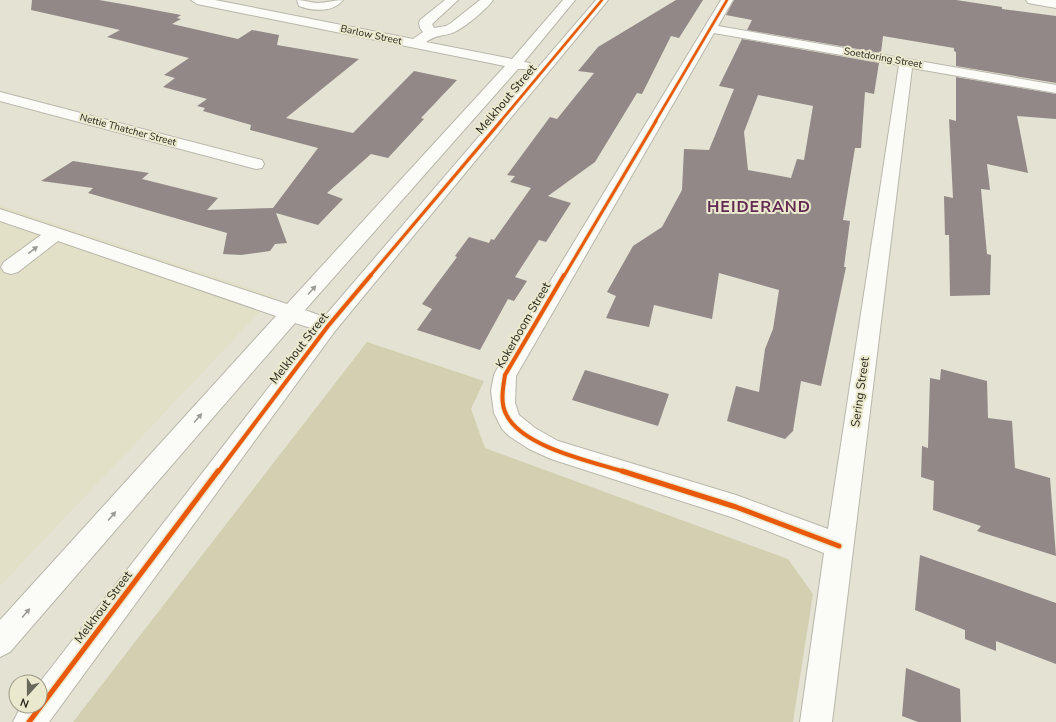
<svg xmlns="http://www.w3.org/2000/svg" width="1056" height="722" viewBox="0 0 1056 722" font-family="'Nunito Sans',sans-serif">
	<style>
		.built { fill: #e2e0c7 }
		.green { fill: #d3d0b1 }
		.building { fill: #928888; fill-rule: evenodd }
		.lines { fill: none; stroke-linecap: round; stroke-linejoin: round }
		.minor-casing { stroke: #b9b7ab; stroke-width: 2 }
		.minor { fill: #fbfbf8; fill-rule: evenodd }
		.cycleway-far3-casing { stroke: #eae8cd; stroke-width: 4 }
		.cycleway-far2-casing { stroke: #eae8cd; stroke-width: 5 }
		.cycleway-far1-casing { stroke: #eae8cd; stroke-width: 6 }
		.cycleway-casing { stroke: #eae8cd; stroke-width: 8 }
		.cycleway-far3 { stroke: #e8590c; stroke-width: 2.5 }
		.cycleway-far2 { stroke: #e8590c; stroke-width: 3 }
		.cycleway-far1 { stroke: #e8590c; stroke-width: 4 }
		.cycleway { stroke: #e8590c; stroke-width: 5 }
		.oneway { fill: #9c9b95 }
		.labels { text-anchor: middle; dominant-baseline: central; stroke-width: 4; stroke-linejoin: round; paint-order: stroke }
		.far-street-label { font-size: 10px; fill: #27261c; stroke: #eae8cd }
		.street-label { font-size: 12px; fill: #27261c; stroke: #eae8cd }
		.district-label { font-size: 16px; font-weight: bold; letter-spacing: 1px; fill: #622953; stroke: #eae8cd }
	</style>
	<rect width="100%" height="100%" fill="#e4e2d3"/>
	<path class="built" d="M0,205L275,296L0,586Z"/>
	<path class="green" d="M367,342L484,381L471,409L485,448L788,559L813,594L793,722H73Z"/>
	<path class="building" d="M32,0H99L128,5L181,15L177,18L181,19L172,24L238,39L252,30L279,35L277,45L359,59L286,118L353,133L414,71L457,80L421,118L424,119L388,158L371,154L327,193L343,199L318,225L276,213L287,243L275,244L270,251L241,255L223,254L227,233L88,193L93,188L41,181L73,161L149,173L142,179L218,198L207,210L273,208L318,148L250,130L251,125L203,111L205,108L197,106L207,99L163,87L175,78L164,75L189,58L107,37L120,30L31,10Z
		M676,0H703L679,38L671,36L642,94L637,93L595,162L548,196L571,203L546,242L539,240L515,277L527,281L514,301L508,299L480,350L417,330L432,309L422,304L457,257L455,256L469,237L489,243L491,239L494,240L531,188L510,182L515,176L507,175L550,117L557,119L594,73L578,71L598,47Z
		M734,0H956L1002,7V9L1056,16V83L956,66V52L954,51V48L883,36L881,53L747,30L752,20L726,15Z
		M742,39L879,63L874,94L865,92L861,148H855L843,220L850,221L844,267H846L821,386L801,381L793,431L785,439L727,421L736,386L759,392L765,349L773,329L779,290L719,273L712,319L654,305L649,327L606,318L616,296L607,292L633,246L662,227L682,190L684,149L709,150L734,89L719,86ZM758,95L813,106L804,160L797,159L791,178L748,170L744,132Z
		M956,77L1056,94V119L1017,116L1028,173L987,164L990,190L981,189L987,254L991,255L990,295L950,296L949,235H945L944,196L953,198L949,119L956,121Z
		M941,369L987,381L988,418L1012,421L1015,468L1050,478L1056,556L977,531L981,526L933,510L934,481L921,477L922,446L928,448L930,378L940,380Z
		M585,370L669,394L658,426L572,400Z
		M920,555L1056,603V664L996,641V651L965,639V630L915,610Z
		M906,668L960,689L961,722H918L902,716Z"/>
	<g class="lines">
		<defs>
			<path id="minor" d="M191,0H215L413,39L423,32L420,28L419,23L420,20L445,0H458L432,24L434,28L446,26L451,23L480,0H493C487,9 462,30 452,33C440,37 438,34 426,42L512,59L563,0H575L524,62L530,63L532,66L530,69H518L305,310L324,317L596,0H608L335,331L49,722H13L21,706H40V682L314,329L295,323L10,652L0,657V620L276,316L58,241L18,272L11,274L4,272L1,267L4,262L41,235L0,221V209L287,304L505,66L197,4Z
				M297,0C305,0 310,3 318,3C326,3 334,0 343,0C333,13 312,11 299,6Z
				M721,0H733L718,26L1056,85V93L912,68L832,722H800L824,553L734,518L551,459L529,449L509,436L502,429L494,413L491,391L494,375L497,369ZM714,33L899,65L828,529L736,495L558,441L535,428L519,415L515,403L516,376Z
				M1026,0H1056V8L1028,3Z
				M0,92L262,160L264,164L262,168L256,169L0,101Z"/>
		</defs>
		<use href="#minor" class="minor-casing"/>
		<use href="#minor" class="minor"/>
		<defs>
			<path id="cycleway-far3" d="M500,122L602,0
				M655,122L727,0"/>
			<path id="cycleway-far2" d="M370,276L501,121
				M564,276L656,121"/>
			<path id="cycleway-far1" d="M564,275L505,375C503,388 500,402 506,414C521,447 593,462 625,472
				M218,472L328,326L371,275"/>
			<path id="cycleway" d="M622,471L736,507L839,546
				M29,722L218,471"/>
		</defs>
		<use href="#cycleway-far3" class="cycleway-far3-casing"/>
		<use href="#cycleway-far2" class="cycleway-far2-casing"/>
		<use href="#cycleway-far1" class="cycleway-far1-casing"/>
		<use href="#cycleway" class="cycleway-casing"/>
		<use href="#cycleway-far3" class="cycleway-far3"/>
		<use href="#cycleway-far2" class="cycleway-far2"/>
		<use href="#cycleway-far1" class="cycleway-far1"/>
		<use href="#cycleway" class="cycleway"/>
	</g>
	<defs><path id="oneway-solid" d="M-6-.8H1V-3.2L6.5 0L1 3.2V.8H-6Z"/></defs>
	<g class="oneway">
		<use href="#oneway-solid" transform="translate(33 250) rotate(-37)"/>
		<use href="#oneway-solid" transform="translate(312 290) rotate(-48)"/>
		<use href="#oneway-solid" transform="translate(198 418) rotate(-49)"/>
		<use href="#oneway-solid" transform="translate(112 516) rotate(-49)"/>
		<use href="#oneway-solid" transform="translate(26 613) rotate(-49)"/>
	</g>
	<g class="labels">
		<g class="far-street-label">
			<text transform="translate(371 35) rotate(12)">Barlow Street</text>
			<text transform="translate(883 58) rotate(10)">Soetdoring Street</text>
			<text transform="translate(128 130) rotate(15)">Nettie Thatcher Street</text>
		</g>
		<g class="street-label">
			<text transform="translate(506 99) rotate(-50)">Melkhout Street</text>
			<text transform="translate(523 325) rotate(-60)">Kokerboom Street</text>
			<text transform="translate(299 348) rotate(-52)">Melkhout Street</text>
			<text transform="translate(860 392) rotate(-82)">Sering Street</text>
			<text transform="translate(103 607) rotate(-53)">Melkhout Street</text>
		</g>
		<g class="district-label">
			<text x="759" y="207">HEIDERAND</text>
		</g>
	</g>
	<g transform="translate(28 694) rotate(201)"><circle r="19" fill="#eae8cd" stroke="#9c9a86"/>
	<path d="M0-3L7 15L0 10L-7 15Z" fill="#69685c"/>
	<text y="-6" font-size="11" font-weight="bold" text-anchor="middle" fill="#27261c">N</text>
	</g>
</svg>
